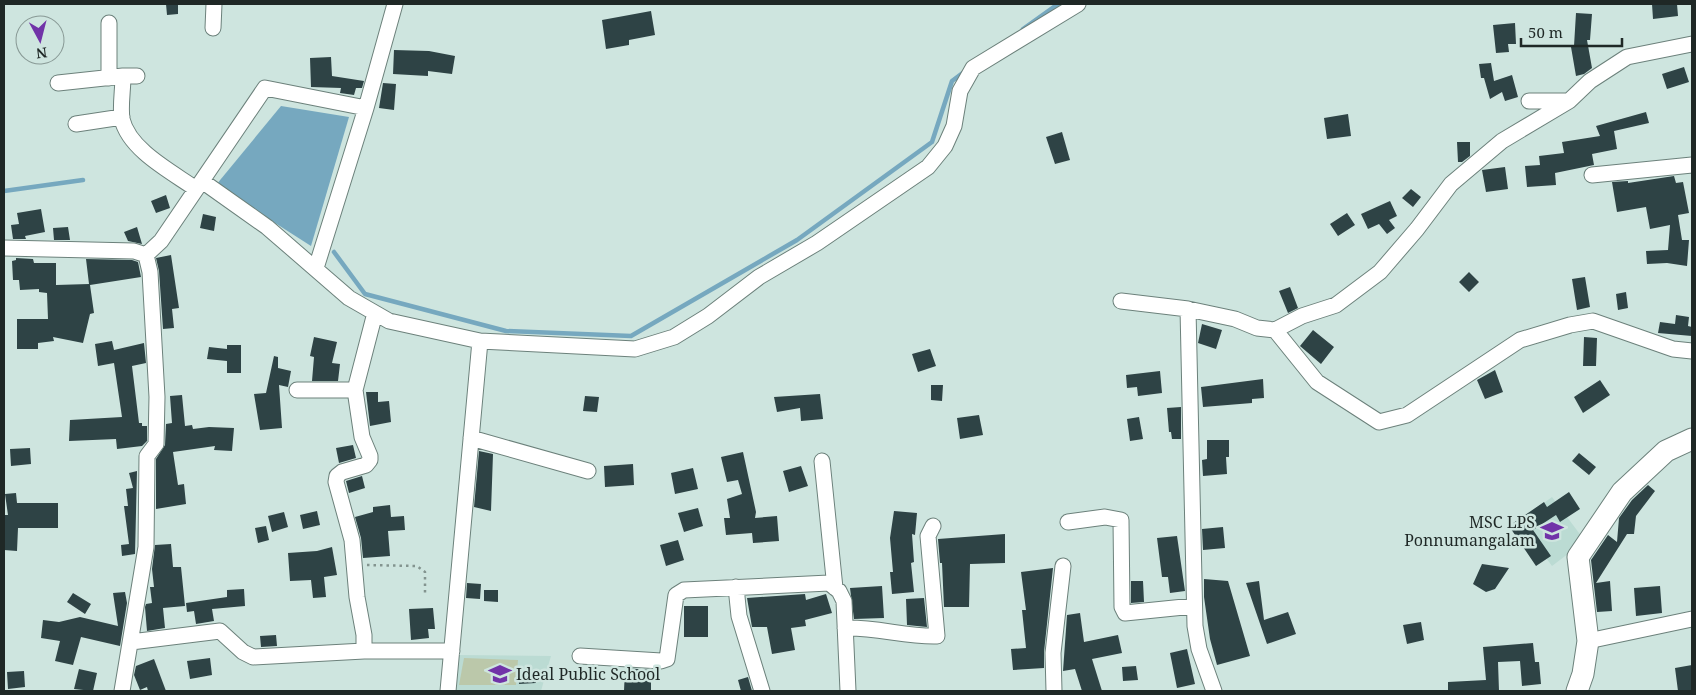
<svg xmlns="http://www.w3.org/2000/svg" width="1696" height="695" viewBox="0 0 1696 695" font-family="'Noto Serif',serif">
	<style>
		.built { fill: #bbdbd3 }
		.green { fill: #bbc8aa }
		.water { fill: #76a8bf }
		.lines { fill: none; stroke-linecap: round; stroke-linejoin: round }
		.stream { stroke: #76a8bf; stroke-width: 4.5 }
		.building { fill: #2e4345 }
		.street-casing { stroke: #6c817b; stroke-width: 17 }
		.secondary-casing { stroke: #6c817b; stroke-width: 23 }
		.path { stroke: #83948f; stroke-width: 2.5; stroke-dasharray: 2.5 4; stroke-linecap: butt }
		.street { stroke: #fff; stroke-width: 15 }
		.secondary { stroke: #fff; stroke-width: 21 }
		.labels { text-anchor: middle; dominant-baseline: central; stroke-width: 5; stroke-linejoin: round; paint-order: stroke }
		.poi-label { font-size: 16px; fill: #1f2826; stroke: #cee5df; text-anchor: end }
	</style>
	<rect width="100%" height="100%" fill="#cee5df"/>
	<path class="built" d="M1552,497L1585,541L1552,566L1519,521Z
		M457,655L551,656L541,691H453Z"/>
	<path class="green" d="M464,658L518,660L516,685H459Z"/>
	<path class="water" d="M281,106L349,117L311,246L216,185Z"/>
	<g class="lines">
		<path class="stream" d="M1023,29L1058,4
			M4,191L83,180
			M334,252L365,294L506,331L631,336L797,240L932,142L952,81L964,72"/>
	</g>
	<path class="building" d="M166,4H178V14L167,15Z
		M1652,4H1677L1678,16L1653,19Z
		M651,11L655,35L629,40V45L606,49L602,20Z
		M1576,13L1592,14L1590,40H1587L1592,68L1584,74L1576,76L1571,47L1574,46Z
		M1515,23L1516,44H1508L1509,52L1496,53L1493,25Z
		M394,50L429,51L455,56L452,74L428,71V76L393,74Z
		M331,57L332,76L364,81L362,88H356L354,95L340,93L341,88L311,87L310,58Z
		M1491,63L1494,81L1512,75L1518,97L1505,101L1502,92L1490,99L1484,78H1481L1479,64Z
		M1684,67L1689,82L1667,89L1662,74Z
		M383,83L396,84L394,110L379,108Z
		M1646,112L1649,123L1614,131L1617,149L1592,154L1594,165L1555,173L1556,185L1527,187L1525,166L1540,165L1539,156L1564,153L1562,142L1600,136L1596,126Z
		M1348,114L1351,136L1327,139L1324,118Z
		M1062,132L1070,160L1055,164L1046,137Z
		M1457,142H1470V156L1462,162H1458Z
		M1505,167L1508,189L1486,192L1482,170Z
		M1674,176L1676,183L1683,182L1689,213L1678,215L1682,240H1689L1687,266L1667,263L1647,264L1646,251L1668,250L1670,225L1650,229L1646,207L1617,212L1612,182L1628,181V183Z
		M1411,189L1421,197L1413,207L1402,198Z
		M166,195L170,208L156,213L151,201Z
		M1390,201L1397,216L1389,220L1395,228L1387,234L1379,224L1368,229L1361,214Z
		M41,209L45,232L25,236L26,239H13L11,225L19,224L17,213Z
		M1347,213L1355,225L1338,236L1330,224Z
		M203,214L216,217L214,231L200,228Z
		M68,227L70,240H54L53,228Z
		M137,227L142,244L128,241L124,232Z
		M171,255L179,308L172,309L174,328L163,329L159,271L156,258Z
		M16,258L33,259L34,263H56V285L89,284L86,259L132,260L138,262L141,277L90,285L94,313L90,314L83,343L53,337L54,341L38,343V349H17V319H48L47,293L39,292V289L20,290L19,280H13L12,261L16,260Z
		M1469,272L1479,282L1469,292L1459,282Z
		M1585,277L1590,307L1577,310L1572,279Z
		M1290,287L1298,308L1288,313L1279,291Z
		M1626,292L1628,308L1618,310L1616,294Z
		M1676,315L1689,317L1688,326L1692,327V336L1658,333L1660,322L1675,324Z
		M1202,324L1222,330L1216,349L1198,343Z
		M1313,330L1334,347L1321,364L1300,346Z
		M314,337L337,342L332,363L340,364L338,381H312L314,357L310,356Z
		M1584,337L1597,338L1596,366H1583Z
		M112,341L114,350L144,343L146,363L132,366L139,423H142V426H147V441L142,446L117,449L116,439L69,441L70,420L122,417L114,363L98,366L95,344Z
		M227,345H241V373H227V361L207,359L209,347L227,349Z
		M930,349L936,366L918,372L912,354Z
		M274,356L278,357V368L291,371L288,387L279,385L282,428L260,430L254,394L266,393Z
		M1495,370L1503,392L1485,399L1477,380Z
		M1160,371L1162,393L1138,396L1137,387L1127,388L1126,375Z
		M1263,379L1264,398L1252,399V403L1203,407L1201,387Z
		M1600,380L1610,395L1583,413L1574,397Z
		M931,385H943L942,401L931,400Z
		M366,392H378V402L389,401L391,422L370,426Z
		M820,394L823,419L801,421L800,408L777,412L774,397Z
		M182,395L185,426L192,425L193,429L209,427L234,428L232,451L214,450L215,446L173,452L178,485L184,484L186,504L156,509V459L165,445L166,424L172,423L170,396Z
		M585,396L599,397L597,412L583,411Z
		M1181,407V439H1172L1171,432H1169L1167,408Z
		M979,415L983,435L960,439L957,418Z
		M1139,417L1143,439L1130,441L1127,419Z
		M1207,440H1229V457H1226L1227,474L1203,476L1202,460L1207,459Z
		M353,445L356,458L339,463L336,448Z
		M30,448L31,464L11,466L10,449Z
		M479,451L493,454L491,511L474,507Z
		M743,452L756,512L755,518L777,516L779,541L753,543L752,533L726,535L724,518H730L727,499L742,494L738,480L727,482L721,457Z
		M1579,453L1596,467L1589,475L1572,461Z
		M633,464L634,485L605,487L604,466Z
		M801,466L808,486L789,492L783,471Z
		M693,468L698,489L675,494L671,473Z
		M137,471L135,554L122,556L121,545L129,544L124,506H128L126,489L133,488L129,473Z
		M362,476L365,488L349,493L346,481Z
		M1648,485L1655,491L1636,516L1634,534H1627L1596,583L1610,581L1612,611L1597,612L1591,560L1608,535L1617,542L1619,518L1632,500Z
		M1569,492L1580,509L1560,522L1556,515L1533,530L1551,556L1536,566L1509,526L1544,502L1547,507Z
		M16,493L17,503H58V528H18L17,551L4,550V515H8L5,494Z
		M390,505L391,517L404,516L405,530L388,531L390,556L363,558L361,538L355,517L373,512V507Z
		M698,508L703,526L684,532L678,513Z
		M317,511L320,525L303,529L300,515Z
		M894,511L917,513L915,535L912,534L914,562L911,563L914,592L892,594L890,572H893L890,538Z
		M284,512L288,527L272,532L268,516Z
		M266,526L269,540L258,543L255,528Z
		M1223,527L1225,548L1203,550L1202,529Z
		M1005,534V563L970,564L969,607H944L942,563H940L938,539Z
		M1177,536L1185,591L1170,593L1168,577H1162L1157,538Z
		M678,540L684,560L666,566L660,545Z
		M171,544L173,567H181L185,606L163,608L165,628L147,631L145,607L146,604L152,603L150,587H154L152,569L155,545Z
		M332,547L337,575L324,577L326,597L313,598L311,580L290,581L288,553L317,551Z
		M1482,564L1509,568L1495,589L1486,592L1473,584Z
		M1053,568L1044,652V668L1013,670L1011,649L1026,648L1022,610H1026L1021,572Z
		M1204,579L1228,581L1250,656L1217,665L1210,639L1204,597Z
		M1131,581H1143L1144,602L1131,603Z
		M1259,581L1264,620L1288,612L1296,634L1267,644L1246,583Z
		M467,583L481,584L480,599L466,598Z
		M882,586L884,618L854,619L850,588Z
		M1660,586L1662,613L1636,616L1634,588Z
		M244,589L245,606L212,609L214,621L196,624L194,611L187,612L186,603L227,597V590Z
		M484,590H498V602L484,601Z
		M125,592L127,603L120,646L81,637L73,665L55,661L60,641L41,638L43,620L59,622L80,617L118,626L113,593Z
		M73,593L91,604L85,614L67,602Z
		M805,594L806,600L826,594L832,613L805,620L806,626L791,628L795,650L772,654L767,627H752L747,598Z
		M924,598L927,627L907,625L906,599Z
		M684,606H708V637H684Z
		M433,608L435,629H428L429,638L411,640L409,609Z
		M1080,613L1084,642L1118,635L1122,653L1092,659L1102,691H1082L1075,669L1063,671L1067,615Z
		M1421,622L1424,640L1407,644L1403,625Z
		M276,635L277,646L261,647L260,636Z
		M1533,643L1535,662H1539L1541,684L1522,686L1520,661L1498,662L1499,691H1448V682L1486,680L1483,647Z
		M1187,649L1195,684L1177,688L1170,653Z
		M210,658L212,675L190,679L187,661Z
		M154,659L166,691H148L147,687L140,690L134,675L136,666Z
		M1692,665V691H1678L1675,668Z
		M1136,666L1138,680L1123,681L1122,667Z
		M625,668L651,670V691H624Z
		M79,669L97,673L93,691L74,689Z
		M24,671L25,687L8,689L7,672Z
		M518,671H535L536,683L519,684Z
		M748,677L752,691H741L738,680Z"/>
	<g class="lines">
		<defs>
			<path id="street" d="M109,23V78
				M213,28L214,4
				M137,76H123C123,90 120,106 122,119C129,150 172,172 196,189
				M58,83L123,76
				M1529,101H1568
				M76,124L122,117
				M1592,175L1692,165
				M202,181L267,227L349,298L389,321L480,341L635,349L674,337L708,316L759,277L817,243L928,167L945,146L954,126L960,91L973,68L1078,4
				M4,248L134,251L146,255L150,272L157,397L156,444L147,456L146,547L122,691
				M146,255L161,241L265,88L366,108
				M316,268L366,108L395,4
				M1121,301L1188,309L1235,319L1257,328L1275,330L1302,316L1336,305L1380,272L1417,229L1451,184L1502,141L1569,101L1590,81L1627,57L1692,44
				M1188,309L1195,626L1199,649L1214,691
				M1275,330L1317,382L1379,422L1407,415L1520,340L1570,325L1593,321L1673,349L1692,351
				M297,390H355L362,437L370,456V460L366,465L342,472L337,476L336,482L352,540L357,597L364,635V651
				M355,390L375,313
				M471,438L588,471
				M822,461L835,588
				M1068,522L1105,517L1121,520L1122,607L1125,613L1194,606
				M736,587L739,616L762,691
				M845,628C877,627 906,637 937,636L928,536L933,526
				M1588,641L1692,619
				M131,642L220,631L243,652L253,657L364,651H452
				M580,656L661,661L667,659L676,595L684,590L829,583L839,591L844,601L848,691
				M448,691L480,341
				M1054,691L1053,653L1063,566"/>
			<path id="secondary" d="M1577,691L1583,674L1588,641L1578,557L1622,492L1666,451L1692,439"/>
		</defs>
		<use href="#street" class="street-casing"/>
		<use href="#secondary" class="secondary-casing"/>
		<path class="path" d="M367,565L417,566L425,572V593"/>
		<use href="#street" class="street"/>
		<use href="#secondary" class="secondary"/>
	</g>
	<defs>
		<symbol id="school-bare" viewBox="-9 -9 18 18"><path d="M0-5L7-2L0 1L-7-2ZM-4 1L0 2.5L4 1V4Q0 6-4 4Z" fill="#7133a8" stroke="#cee5df" stroke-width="2.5" paint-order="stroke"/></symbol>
	</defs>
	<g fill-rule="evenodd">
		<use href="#school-bare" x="1536" y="515" width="32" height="32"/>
		<use href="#school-bare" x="484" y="658" width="32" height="32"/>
	</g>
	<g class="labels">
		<g class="poi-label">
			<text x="1535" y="522">MSC LPS<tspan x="1535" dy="18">Ponnumangalam</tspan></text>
			<text x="516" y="674" text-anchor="start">Ideal Public School</text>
		</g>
	</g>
	<rect width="1696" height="695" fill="none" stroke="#1f2826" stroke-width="10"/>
	<g transform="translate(40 40) rotate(173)"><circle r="24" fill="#cee5df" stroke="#889995"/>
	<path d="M0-4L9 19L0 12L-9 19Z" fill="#7133a8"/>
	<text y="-8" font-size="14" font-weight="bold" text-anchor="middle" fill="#1f2826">N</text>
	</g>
	<path d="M1521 38v8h101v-8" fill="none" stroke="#1f2826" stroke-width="2.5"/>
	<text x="1528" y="38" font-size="15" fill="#1f2826" stroke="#cee5df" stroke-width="4" paint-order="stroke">50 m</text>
</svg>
